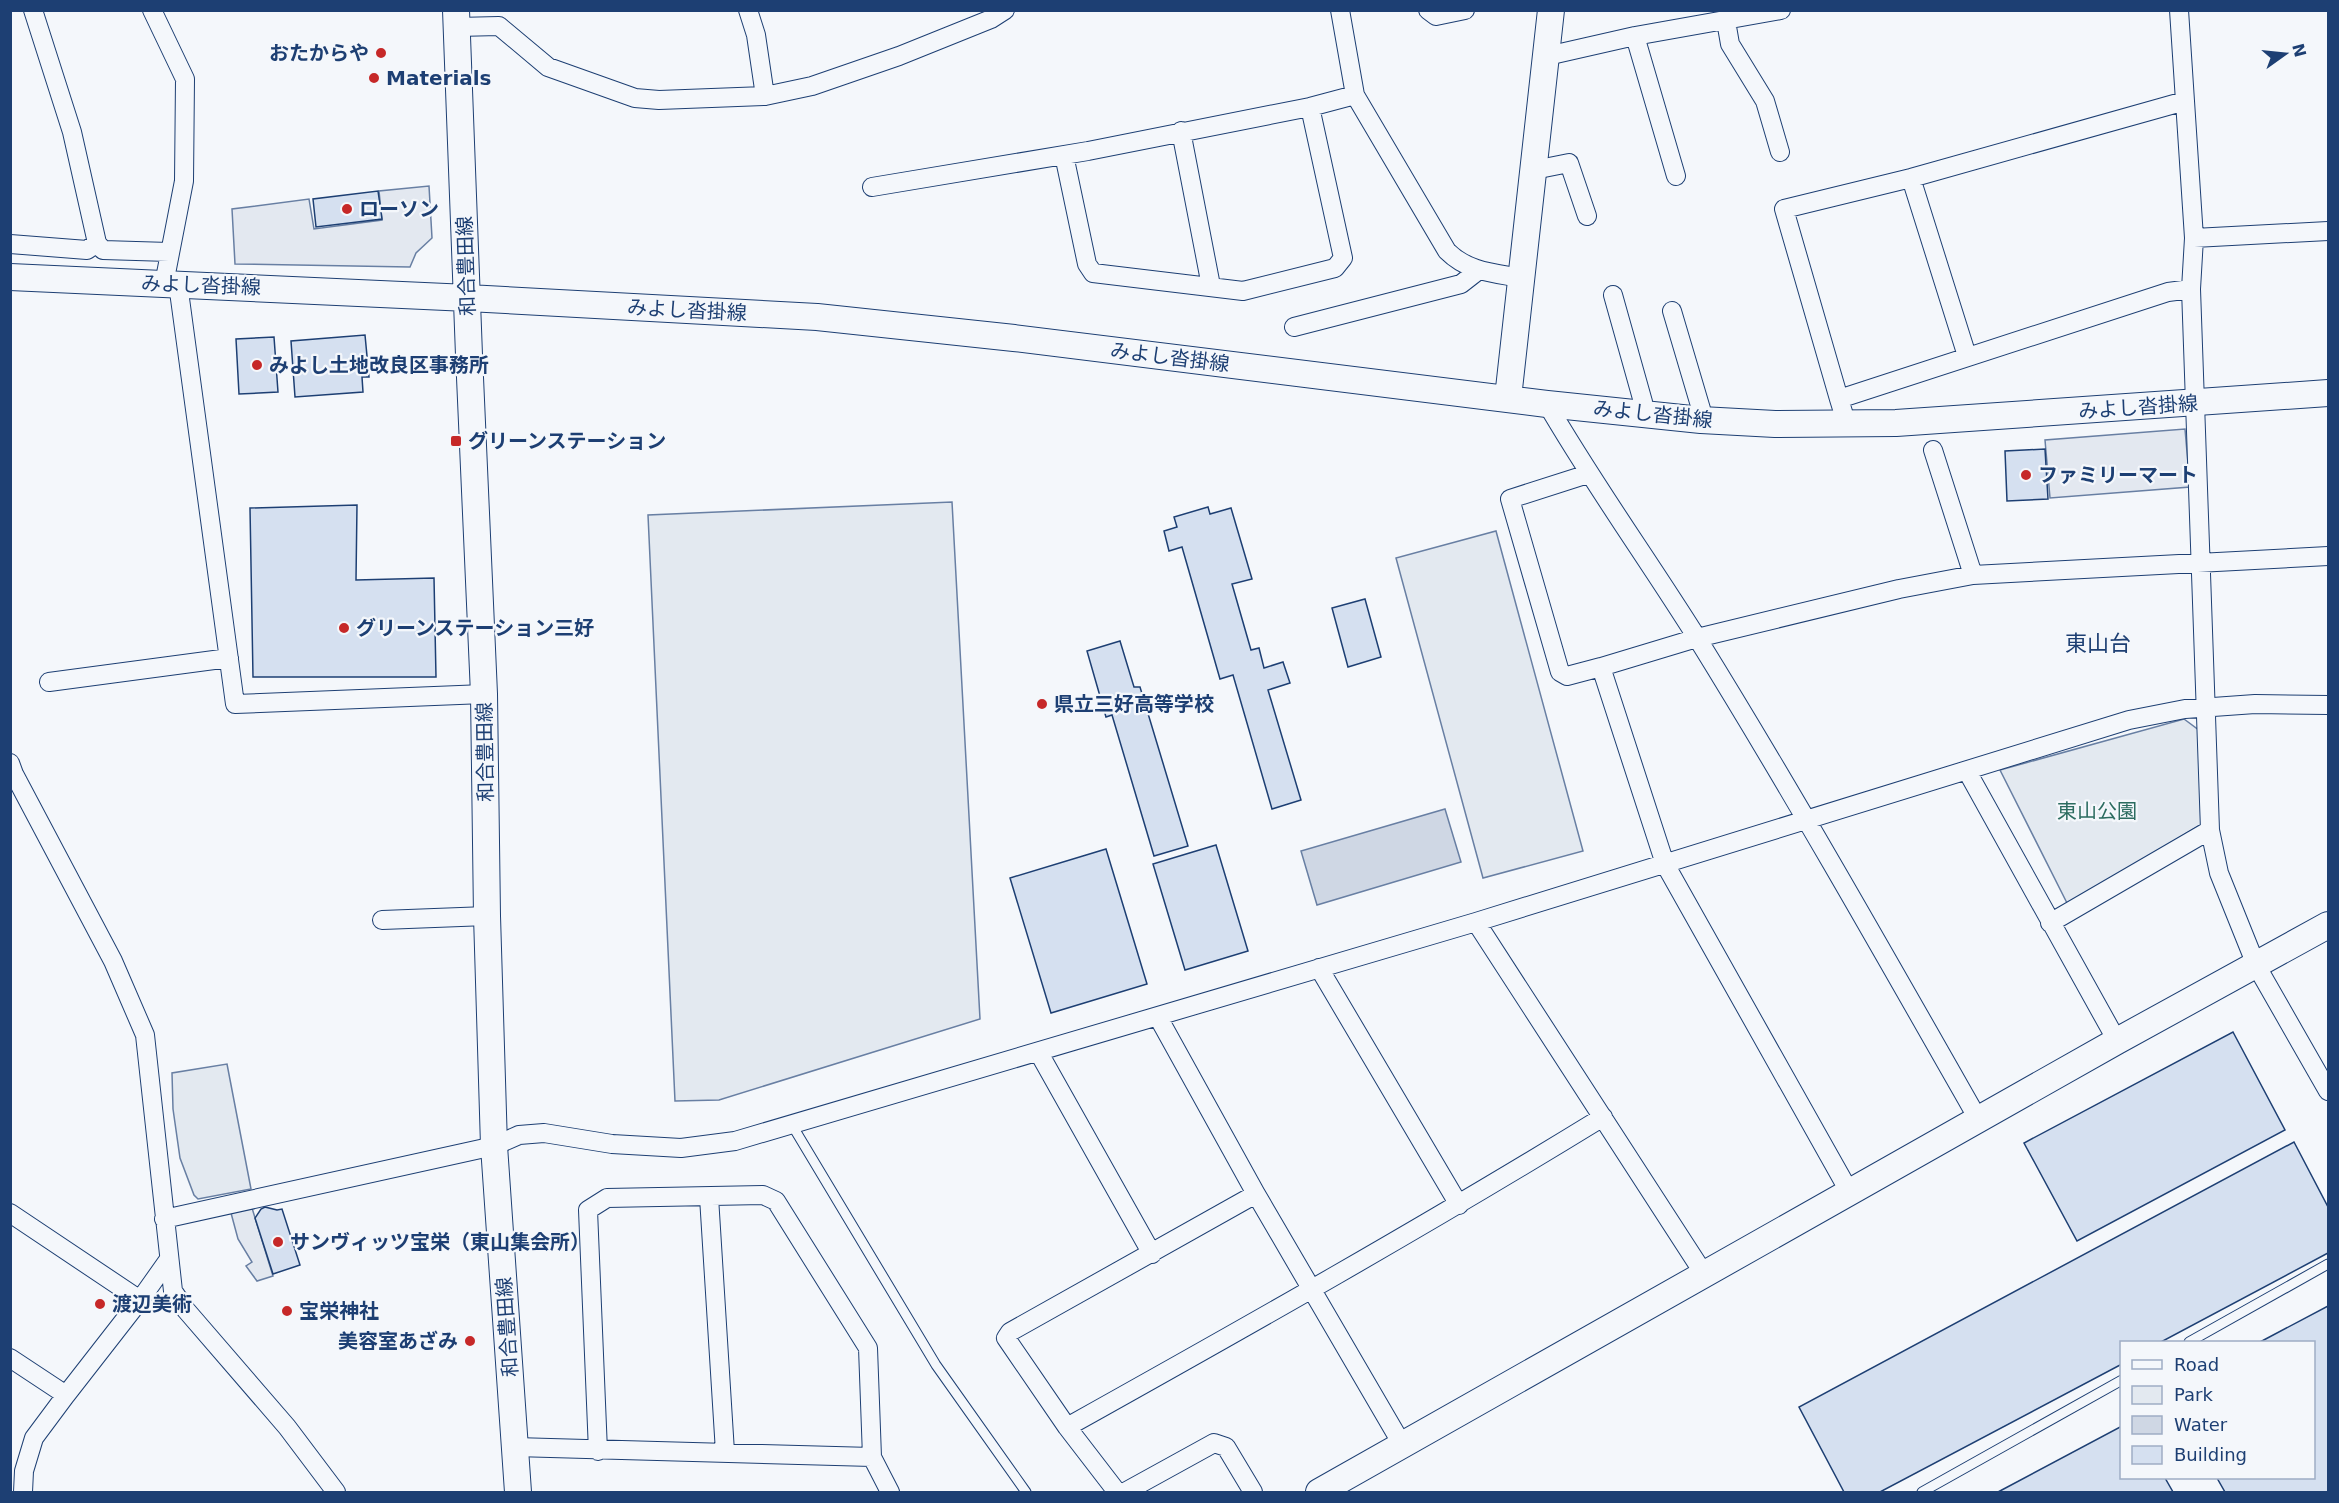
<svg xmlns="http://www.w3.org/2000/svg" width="2339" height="1503" viewBox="0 0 2339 1503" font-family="'DejaVu Sans','Noto Sans JP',sans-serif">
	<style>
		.green { fill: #e3e9f0; stroke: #687fa3; stroke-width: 1.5 }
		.parking { fill: #e3e8f0; stroke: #687fa3; stroke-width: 1.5 }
		.water { fill: #cfd7e4; stroke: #687fa3; stroke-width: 1.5 }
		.building { fill: #d5e0f0; stroke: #1d3f73; stroke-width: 1.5 }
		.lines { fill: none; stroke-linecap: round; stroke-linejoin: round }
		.lane-casing { stroke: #1d3f73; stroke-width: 11 }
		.street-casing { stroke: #1d3f73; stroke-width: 20 }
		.secondary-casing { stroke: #1d3f73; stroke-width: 28 }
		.lane { stroke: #f4f7fb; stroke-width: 9 }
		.street { stroke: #f4f7fb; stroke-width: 18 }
		.secondary { stroke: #f4f7fb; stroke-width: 26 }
		.poi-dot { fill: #c62828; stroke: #f4f7fb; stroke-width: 2 }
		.labels { text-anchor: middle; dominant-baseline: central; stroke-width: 4.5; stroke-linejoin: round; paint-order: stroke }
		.poi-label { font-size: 20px; font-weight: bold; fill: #1d3f73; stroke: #f4f7fb; text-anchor: start }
		.street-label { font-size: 20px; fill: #1d3f73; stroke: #f4f7fb }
		.park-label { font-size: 20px; fill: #2c6c60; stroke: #f4f7fb }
		.quarter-label { font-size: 22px; fill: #1d3f73; stroke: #f4f7fb }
	</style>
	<rect width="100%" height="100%" fill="#f4f7fb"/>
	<path class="green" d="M952,502L980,1019L719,1100L675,1101L648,515Z
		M1496,531L1583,851L1483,878L1396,558Z
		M2184,719L2200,731L2202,824L2068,905L2000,770Z
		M227,1064L251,1189L198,1199L194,1195L180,1158L173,1109L172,1073Z"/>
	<path class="parking" d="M429,186L432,238L416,253L410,267L235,264L232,209L309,199L314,229L382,220L379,191Z
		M2185,429L2190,487L2050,498L2045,440Z
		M252,1208L273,1276L257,1281L246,1266L252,1262L238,1239L231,1213Z"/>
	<path class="water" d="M1445,809L1461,862L1317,905L1301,851Z"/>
	<path class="building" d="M378,191L382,219L316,227L313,199Z
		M365,335L369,377H362L363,392L295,397L291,341Z
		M274,337L278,392L239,394L236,339Z
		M2045,449L2048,499L2007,501L2005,451Z
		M357,505L356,580L434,578L436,677H253L250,508Z
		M1208,507L1210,514L1231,508L1252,579L1232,584L1251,650L1259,648L1264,668L1283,662L1290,683L1268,690L1301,800L1272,809L1233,675L1220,679L1182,547L1169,551L1164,531L1177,527L1174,517Z
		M1365,599L1381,657L1348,667L1332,608Z
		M1120,641L1134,687H1140L1188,846L1154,856L1112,715L1106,717L1087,651Z
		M1216,845L1248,951L1185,970L1153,864Z
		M1106,849L1147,984L1051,1013L1010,878Z
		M2233,1032L2285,1130L2077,1241L2024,1143Z
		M2294,1142L2328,1207V1253L2161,1342H2122V1364L1880,1492H1844L1799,1407Z
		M265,1207L277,1210L282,1209L300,1265L273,1274L255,1218L261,1209Z
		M2328,1306V1492H2225L2217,1478H2314V1342H2260Z
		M2122,1426V1478H2165L2173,1492H1998Z"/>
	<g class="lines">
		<defs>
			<path id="lane" d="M792,1125L936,1365L1026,1492
				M2189,1342L2328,1264
				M1922,1492L2122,1380"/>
			<path id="street" d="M152,10L185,79L184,181L164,284
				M748,10L756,35L765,96
				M1340,10L1355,95L1447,251C1468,272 1493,273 1521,278
				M1428,10L1436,16L1465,10
				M2179,10L2194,238L2191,289L2210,830L2219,873L2256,965L2328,1091
				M1726,21L1730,44L1765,101L1780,152
				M457,27L499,26L548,67L635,98L659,100L765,96L812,86L899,56L991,19L1005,10
				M1635,36L1676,176
				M1547,56L1635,36L1781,10
				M1181,131L1211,286
				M1064,155L1087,264L1093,273L1243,291L1335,268L1343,258L1310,107
				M1534,170L1569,163L1587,216
				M1911,178L1967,356
				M872,187L1088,151L1310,107L1355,95
				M2194,238L2328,231
				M97,243L103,250L169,252
				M10,244L87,250L97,243L72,132L33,10
				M178,284L235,704L484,694
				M1613,295L1643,402L1640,414
				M1672,311L1701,409V420
				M1294,327L1461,284L1479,270
				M1839,399L2168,292L2191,289
				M1547,404C1594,485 1649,561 1699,641C1796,798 1887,959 1978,1119
				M1842,425L1843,412L1839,399L1784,209L1911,178L2185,101
				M1933,450L1973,575
				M1588,474L1510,499L1560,672L1567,676L1601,667
				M49,682L229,658
				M10,763L14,774L113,961L145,1035L173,1291L186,1310L287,1427L336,1492
				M1967,771L2117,1041
				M382,920L487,916
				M1476,922L1704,1274
				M2050,923L2210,830
				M1319,968L1459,1205
				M1158,1017L1256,1194L1403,1446
				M1039,1053L1152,1254
				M1850,1193L1665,864L1601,667L1697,638L1899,589L1973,575L2328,556
				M709,1197L725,1452
				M10,1213L140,1300
				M164,1219L494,1146L519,1135L544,1133L612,1144L681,1148L735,1141L1476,922L2129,720L2185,709L2255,704L2328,705
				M10,1358L66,1395L140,1300L169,1259
				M1067,1427C1248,1326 1427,1225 1603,1117
				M515,1447L872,1457L890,1492
				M598,1451L588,1210L607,1198L763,1195L776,1201L868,1348L872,1457
				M23,1492L24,1471L34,1438L66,1395
				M1117,1492L1067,1427L1006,1338L1010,1332L1256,1194
				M1125,1492L1214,1443L1226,1447L1253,1492"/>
			<path id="secondary" d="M456,10L469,355L484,694L487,916L494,1146L518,1492
				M10,277L468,298L817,317L1014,338L1547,404L1701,420L1775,424L1896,423L2328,393
				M1508,398L1551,10
				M1319,1492L2117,1041L2328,925"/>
		</defs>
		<use href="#lane" class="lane-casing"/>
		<use href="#street" class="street-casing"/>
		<use href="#secondary" class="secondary-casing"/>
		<use href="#lane" class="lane"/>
		<use href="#street" class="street"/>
		<use href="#secondary" class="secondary"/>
	</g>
	<g class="poi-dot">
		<circle cx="381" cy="53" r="6"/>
		<circle cx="374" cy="78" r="6"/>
		<circle cx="347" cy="209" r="6"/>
		<circle cx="257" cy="365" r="6"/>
		<rect x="450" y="435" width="12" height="12" rx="3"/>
		<circle cx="2026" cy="475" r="6"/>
		<circle cx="344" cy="628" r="6"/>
		<circle cx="1042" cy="704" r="6"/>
		<circle cx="278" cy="1242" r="6"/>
		<circle cx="100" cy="1304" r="6"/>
		<circle cx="287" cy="1311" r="6"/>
		<circle cx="470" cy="1341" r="6"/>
	</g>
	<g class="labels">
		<g class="poi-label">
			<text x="369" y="53" text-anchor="end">おたからや</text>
			<text x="386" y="78">Materials</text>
			<text x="359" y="209">ローソン</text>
			<text x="269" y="365">みよし土地改良区事務所</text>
			<text x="468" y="441">グリーンステーション</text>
			<text x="2038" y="475">ファミリーマート</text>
			<text x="356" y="628">グリーンステーション三好</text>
			<text x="1054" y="704">県立三好高等学校</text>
			<text x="290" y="1242">サンヴィッツ宝栄（東山集会所）</text>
			<text x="112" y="1304">渡辺美術</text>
			<text x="299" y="1311">宝栄神社</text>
			<text x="458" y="1341" text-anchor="end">美容室あざみ</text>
		</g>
		<g class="street-label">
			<text transform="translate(466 266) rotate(-92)">和合豊田線</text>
			<text transform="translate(201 285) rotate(2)">みよし沓掛線</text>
			<text transform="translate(687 310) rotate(3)">みよし沓掛線</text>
			<text transform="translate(1170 357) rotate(7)">みよし沓掛線</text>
			<text transform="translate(2138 407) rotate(-4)">みよし沓掛線</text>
			<text transform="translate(1653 414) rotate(6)">みよし沓掛線</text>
			<text transform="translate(485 752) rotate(-91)">和合豊田線</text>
			<text transform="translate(507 1327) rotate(-94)">和合豊田線</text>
		</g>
		<g class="park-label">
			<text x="2097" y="811">東山公園</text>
		</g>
		<g class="quarter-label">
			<text x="2098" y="643">東山台</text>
		</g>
	</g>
	<rect width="2339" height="1503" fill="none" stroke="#1d3f73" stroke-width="24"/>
	<rect x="2120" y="1341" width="195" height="138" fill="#f4f7fb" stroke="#9eadc5" stroke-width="1.5"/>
	<rect x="2132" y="1360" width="30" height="9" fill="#f4f7fb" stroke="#9eadc5" stroke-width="1.5"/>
	<text x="2174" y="1371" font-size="18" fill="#1d3f73">Road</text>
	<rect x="2132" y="1386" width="30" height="18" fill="#e3e9f0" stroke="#9eadc5" stroke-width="1.5"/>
	<text x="2174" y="1401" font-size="18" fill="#1d3f73">Park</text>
	<rect x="2132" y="1416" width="30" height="18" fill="#cfd7e4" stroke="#9eadc5" stroke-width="1.5"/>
	<text x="2174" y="1431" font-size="18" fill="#1d3f73">Water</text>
	<rect x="2132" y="1446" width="30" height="18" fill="#d5e0f0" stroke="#9eadc5" stroke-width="1.5"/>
	<text x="2174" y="1461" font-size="18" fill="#1d3f73">Building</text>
	<g transform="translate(2285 54) rotate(75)" stroke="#f4f7fb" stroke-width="4.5" paint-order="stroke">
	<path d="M0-4.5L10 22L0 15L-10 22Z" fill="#1d3f73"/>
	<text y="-9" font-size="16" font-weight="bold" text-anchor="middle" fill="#1d3f73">N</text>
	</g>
</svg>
